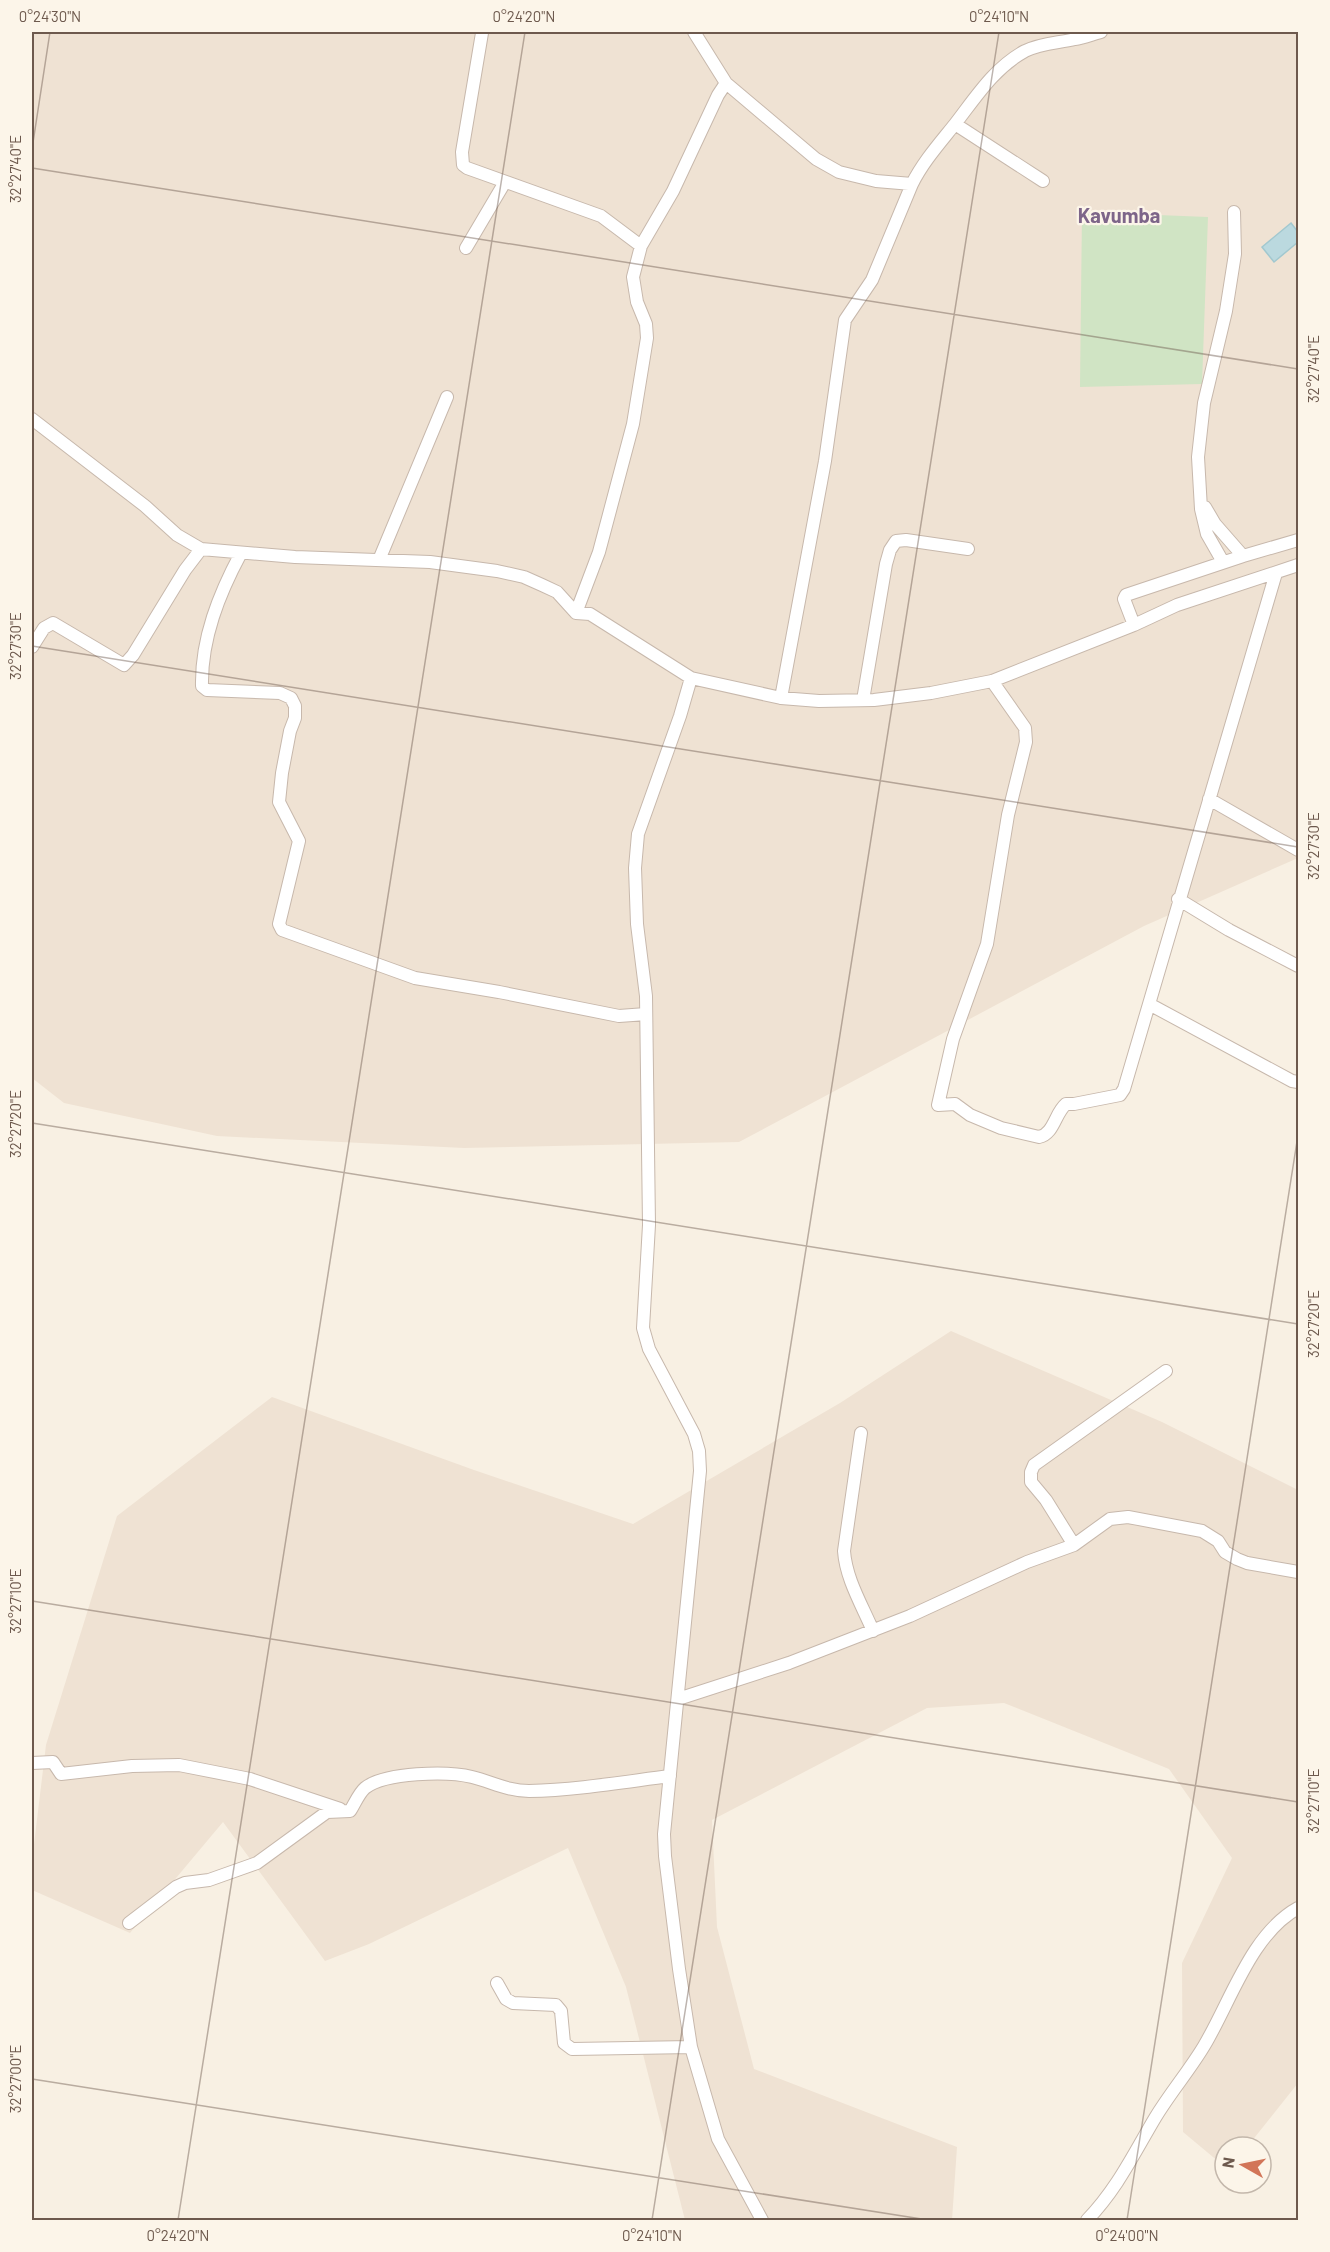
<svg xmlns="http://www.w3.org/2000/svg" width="1330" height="2252" viewBox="0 0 1330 2252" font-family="Barlow,sans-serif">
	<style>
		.residential { fill: #efe2d3 }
		.green { fill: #d0e4c4 }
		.water { fill: #bbd9df; stroke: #a2c8cf; stroke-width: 1.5 }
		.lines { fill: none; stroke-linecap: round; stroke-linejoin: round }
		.minor-casing { stroke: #c7b8ac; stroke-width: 14 }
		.minor { stroke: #fff; stroke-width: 12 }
		.ticks { fill: none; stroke: #6d594d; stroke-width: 1.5; stroke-opacity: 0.45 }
		.labels { text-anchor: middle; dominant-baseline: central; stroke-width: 4.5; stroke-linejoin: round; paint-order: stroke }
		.quarter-label { font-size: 20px; font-weight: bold; fill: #7d6589; stroke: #fcf5e9 }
		.neatline { fill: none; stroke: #6d594d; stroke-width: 2 }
		.ticks-label { font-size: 15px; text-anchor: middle; fill: #6d594d }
	</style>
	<rect width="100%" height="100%" fill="#f8f0e3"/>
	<path class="residential" d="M32,32H1298V858L1144,926L739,1142L464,1148L217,1136L64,1103L32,1078Z
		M951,1331L1162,1422L1298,1490V2083L1247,2147H1225V2167L1183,2132L1182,1963L1232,1858L1169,1769L1004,1703L927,1708L712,1820L717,1927L754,2069L957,2147L952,2220H685L626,1987L568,1848L369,1944L325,1961L223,1822L130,1933L32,1890V1861L46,1745L117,1516L272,1397L474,1470L633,1524L840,1403Z"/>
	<path class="green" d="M1082,212L1208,217L1202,384L1080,387Z"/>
	<path class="water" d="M1291,223L1298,232V242L1274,262L1262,247Z"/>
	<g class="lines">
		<defs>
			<path id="minor" d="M694,32L726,83L816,159L839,172L876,181L912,184C923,162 939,144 955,124C976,97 994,68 1025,51C1041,43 1058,43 1075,39C1083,38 1093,34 1101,32
				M482,33L462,152L463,165L467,168L601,216L641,246
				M955,124L1043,181
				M466,248L505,182
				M32,419L145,506L177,535L201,549L295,557L430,562L497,571L524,577L542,585L557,592L576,613L590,614L691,678L781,698L819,701L874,700L931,693L992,681L1134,625L1177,605L1298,565
				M1205,507L1215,524L1243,556
				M241,553C219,594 201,639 202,686L207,690L280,693L291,698L295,706V718L290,731L282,773L279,802L299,841L279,924L282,930L415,978L499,992L619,1016L646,1014
				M379,560L447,397
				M1223,562L1207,534L1201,509L1198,457L1204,403L1226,311L1235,254L1234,212
				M576,613L599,552L633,424L647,338L646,324L637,302L633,277L641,246L673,191L718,95L726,83
				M1134,625L1124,599L1126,595L1243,556L1298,540
				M32,647L44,628L53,623L124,665L133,655L185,570L201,549
				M691,678L680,716L638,834L635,868L637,924L646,996L649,1225L643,1328L649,1349L694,1434L699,1451L700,1471L664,1834L665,1856L679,1969L691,2047L718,2139L762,2220
				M992,681L1025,728L1026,742L1008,815L987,944L953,1039L938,1105L955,1104L970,1115L1001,1128L1039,1137C1054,1134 1055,1113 1066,1104H1074L1120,1095L1124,1089L1276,573
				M781,698L825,461L845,320L872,280L912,184
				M863,700L886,564L890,550L896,541L906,540L968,549
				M1209,799L1298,850
				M1178,899L1229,930L1298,966
				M1149,1004L1292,1081L1298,1082
				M861,1433L844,1551C846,1579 862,1605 873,1631
				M1074,1545L1046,1500L1031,1482V1472L1034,1465L1166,1371
				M678,1699L789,1663L910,1616L1027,1562L1074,1545L1110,1519L1128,1517L1202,1531L1218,1541L1225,1552L1237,1559L1247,1563L1298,1572
				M32,1763L53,1762L61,1774L132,1766L179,1765L250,1779L340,1809
				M129,1923L176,1887L185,1883L209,1880L257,1863L327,1812L350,1811C354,1805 359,1793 365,1788C385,1772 448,1771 472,1777C492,1782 508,1791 529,1791C576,1790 623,1782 670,1776
				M497,1983L506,1999L513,2003L556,2005L561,2011L564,2043L572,2049L691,2047
				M1087,2220C1117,2189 1133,2155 1155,2118C1170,2093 1189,2071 1204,2046C1231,2001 1251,1934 1298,1908"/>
		</defs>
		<use href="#minor" class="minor-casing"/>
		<use href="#minor" class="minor"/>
	</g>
	<path class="ticks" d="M32,149L50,32M32,168L1298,369M32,646L1298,847M32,1123L1298,1324M32,1601L1298,1802M32,2079L928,2220M178,2220L525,32M652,2220L999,32M1127,2220L1298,1135"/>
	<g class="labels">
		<g class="quarter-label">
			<text x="1119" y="215">Kavumba</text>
		</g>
	</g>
	<rect width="1330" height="2252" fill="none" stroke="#fcf5e9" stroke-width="66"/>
	<g transform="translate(1243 2165) rotate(279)"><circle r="28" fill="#fcf5e9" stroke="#c3b7ab" stroke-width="1.5"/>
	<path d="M0-4.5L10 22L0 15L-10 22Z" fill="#d27558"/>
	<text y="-9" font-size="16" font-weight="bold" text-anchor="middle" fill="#6d594d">N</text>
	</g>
	<rect x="33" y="33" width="1264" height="2186" class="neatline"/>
	<g class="ticks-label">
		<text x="50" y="22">0°24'30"N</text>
		<text x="524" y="22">0°24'20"N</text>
		<text x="999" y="22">0°24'10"N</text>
		<text transform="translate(16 169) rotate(-90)" y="5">32°27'40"E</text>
		<text transform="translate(1314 369) rotate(-90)" y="5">32°27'40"E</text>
		<text transform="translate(16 646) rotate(-90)" y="5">32°27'30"E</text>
		<text transform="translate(1314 846) rotate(-90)" y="5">32°27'30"E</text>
		<text transform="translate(16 1124) rotate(-90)" y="5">32°27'20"E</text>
		<text transform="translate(1314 1324) rotate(-90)" y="5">32°27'20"E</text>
		<text transform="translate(16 1601) rotate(-90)" y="5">32°27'10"E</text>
		<text transform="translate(1314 1801) rotate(-90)" y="5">32°27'10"E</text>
		<text transform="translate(16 2079) rotate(-90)" y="5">32°27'00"E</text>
		<text x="178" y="2241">0°24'20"N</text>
		<text x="652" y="2241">0°24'10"N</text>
		<text x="1127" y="2241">0°24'00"N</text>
	</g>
</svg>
